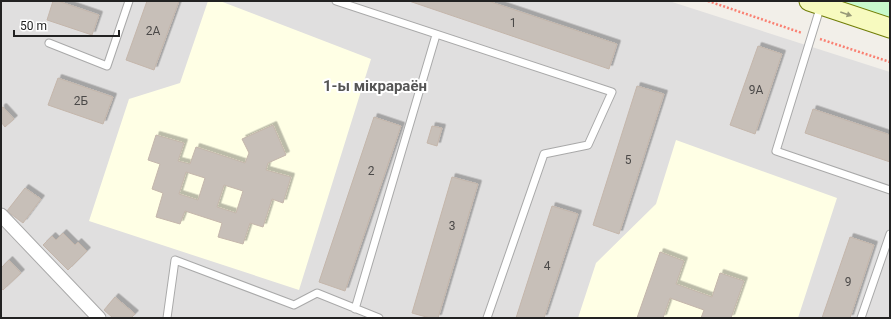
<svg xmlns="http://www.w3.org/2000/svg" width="891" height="319" viewBox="0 0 891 319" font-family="Roboto,sans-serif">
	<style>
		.residential { fill: #e0dfdf }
		.education { fill: #ffffe5 }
		.park { fill: #c8facc }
		.building { fill: #c7bfb8; stroke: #c4b6ab; fill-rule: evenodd; filter: url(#shadow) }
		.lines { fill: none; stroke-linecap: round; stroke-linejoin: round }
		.service-casing { stroke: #a9a9a9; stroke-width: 9 }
		.minor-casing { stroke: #a9a9a9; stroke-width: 15 }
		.secondary-casing { stroke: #707d05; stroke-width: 21 }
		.path { stroke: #fa8072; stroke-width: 2.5; stroke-dasharray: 2 2; stroke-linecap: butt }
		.service { stroke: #fff; stroke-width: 7 }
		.minor { stroke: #fff; stroke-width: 13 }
		.secondary { stroke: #f7fabf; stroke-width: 19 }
		.oneway { fill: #979978 }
		.labels { text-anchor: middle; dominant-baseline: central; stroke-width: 4; stroke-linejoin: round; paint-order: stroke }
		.number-label { font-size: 12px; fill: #4b4948 }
		.neighbourhood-label { font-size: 15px; font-weight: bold; fill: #555; stroke: #fff }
	</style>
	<defs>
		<filter id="shadow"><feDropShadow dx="3.5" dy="-3.5" stdDeviation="0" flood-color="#0004"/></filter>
	</defs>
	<rect width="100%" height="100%" fill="#f2efe9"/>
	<path class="residential" d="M1,1H669L890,72V318H1Z"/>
	<path class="education" d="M208,1H220L371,59L299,290L89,221L129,99L180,83Z
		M676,140L837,198L798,318H578L596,263L656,204Z"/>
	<path class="park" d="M836,1H890V19Z"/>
	<path class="building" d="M53,1H58L99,15L92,35L47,20Z
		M147,1H179L154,70L126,60Z
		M409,1H488L617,44L609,69Z
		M758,46L782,54L755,134L730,125Z
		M58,78L113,97L103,124L48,105Z
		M637,86L664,94L619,234L593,225Z
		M3,107L14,119L5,127L1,122V108Z
		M813,109L890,135V162L805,133Z
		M374,117L401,126L345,291L319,282Z
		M273,125L286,155L268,163L266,170L291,177L283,203L272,199L263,227L250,223L243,244L218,237L222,223L185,211L180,224L156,217L163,193L152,189L160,164L148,160L156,135L184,143L178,161L190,164L196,147L245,163L249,153L242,139ZM186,172L205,178L198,200L179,194ZM224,185L243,191L236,213L217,207Z
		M432,126L442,128L437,146L427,143Z
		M452,177L478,184L438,318H430L412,313Z
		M25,188L41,199L23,223L7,211Z
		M552,206L578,214L544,318H516Z
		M63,233L75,245L78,242L87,251L68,270L43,245L52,236L56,240Z
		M850,237L874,245L850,318H822Z
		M660,252L684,261L676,284L712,297L720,273L744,281L731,318H701L704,310L670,298L663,318H637Z
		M9,260L21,273L3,290L1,288V268Z
		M115,297L135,314L131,318H113L104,310Z"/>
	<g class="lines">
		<defs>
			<path id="service" d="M336,1L612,92L588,145L544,154L487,318
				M821,5L776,151L890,190
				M49,43L107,66L129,1
				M355,309L436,35
				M167,318L175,260L294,305L317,293L379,318
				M861,318L890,234"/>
			<path id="minor" d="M1,215L99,318"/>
			<path id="secondary" d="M809,1L890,28"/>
		</defs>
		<use href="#service" class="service-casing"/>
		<use href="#minor" class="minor-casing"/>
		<use href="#secondary" class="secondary-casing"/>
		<path class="path" d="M708,1L802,33
			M820,39L890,62"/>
		<use href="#service" class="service"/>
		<use href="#minor" class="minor"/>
		<use href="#secondary" class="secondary"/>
	</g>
	<defs><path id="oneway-solid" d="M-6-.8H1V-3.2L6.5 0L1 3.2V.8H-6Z"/></defs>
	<use class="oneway" href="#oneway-solid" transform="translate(846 14) rotate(19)"/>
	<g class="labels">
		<g class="number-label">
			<text x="513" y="23">1</text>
			<text x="153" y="31">2А</text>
			<text x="756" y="90">9А</text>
			<text x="81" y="101">2Б</text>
			<text x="628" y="160">5</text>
			<text x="371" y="171">2</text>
			<text x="452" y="226">3</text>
			<text x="547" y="266">4</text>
			<text x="848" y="282">9</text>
		</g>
		<g class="neighbourhood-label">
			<text x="375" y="86">1-ы мікрараён</text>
		</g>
	</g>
	<rect width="891" height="319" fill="none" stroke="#222222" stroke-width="4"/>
	<path d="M14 30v6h105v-6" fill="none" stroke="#222222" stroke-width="2"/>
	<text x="20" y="30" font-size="12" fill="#222222" stroke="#ffffff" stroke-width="3" paint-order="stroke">50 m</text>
</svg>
